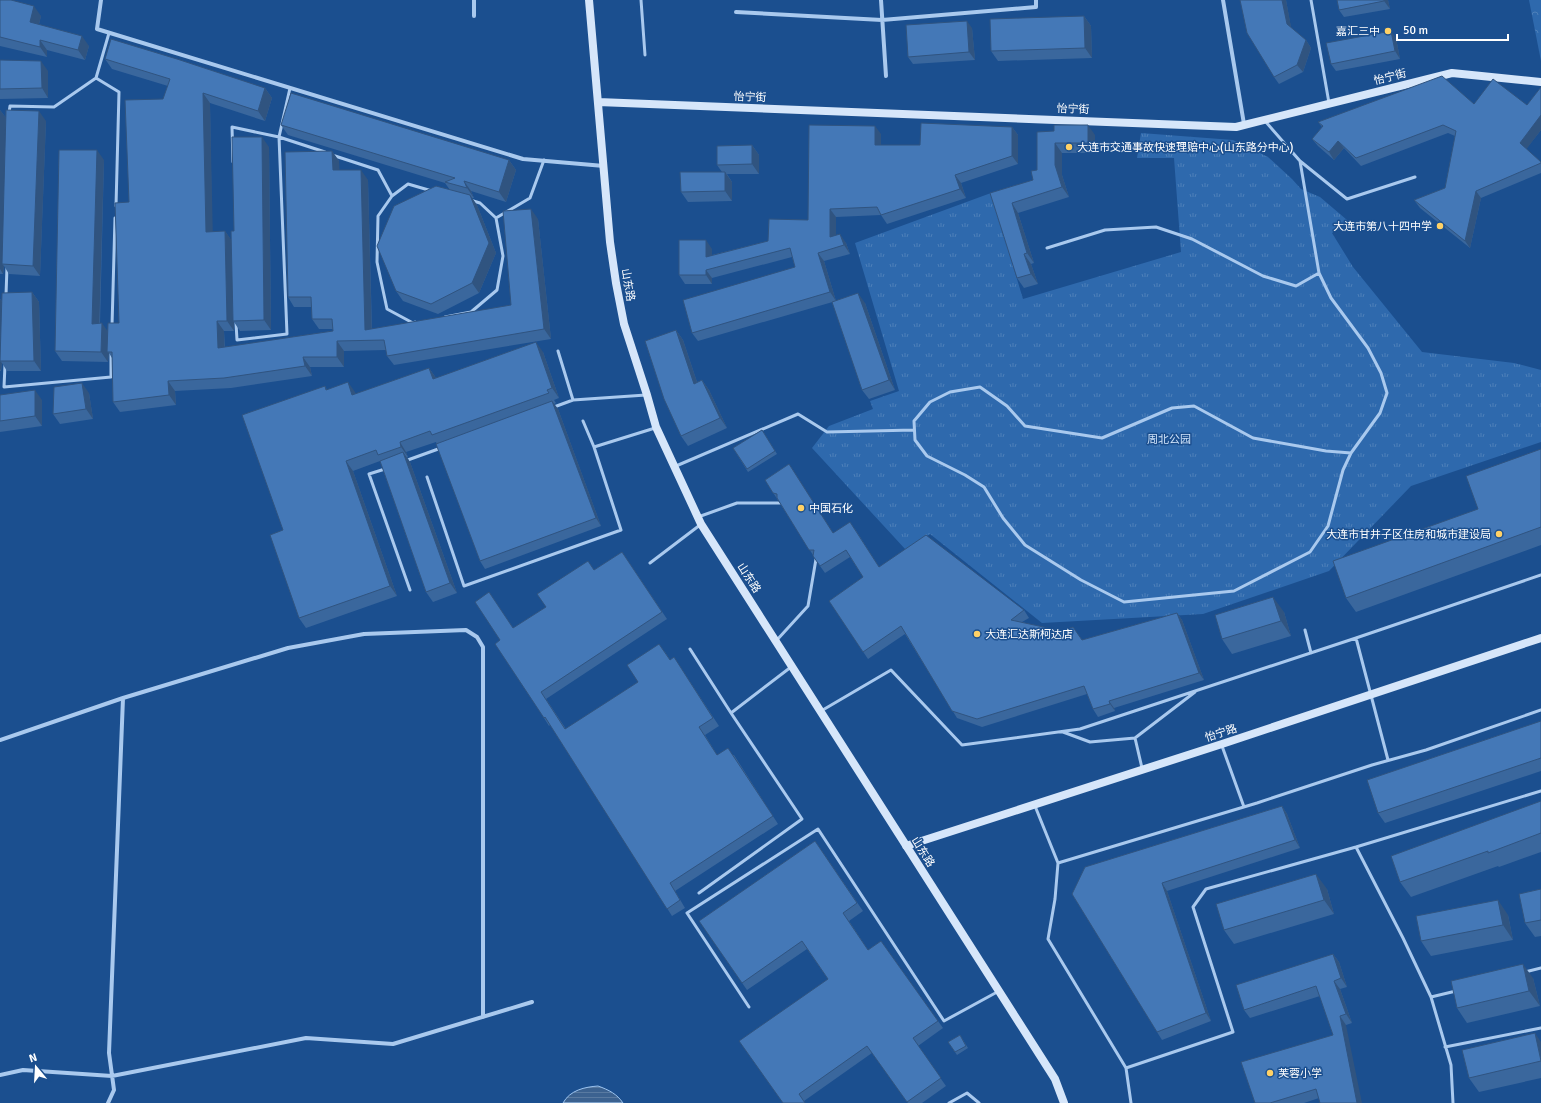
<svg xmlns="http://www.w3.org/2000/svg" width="1541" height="1103" viewBox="0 0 1541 1103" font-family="Signika,'Noto Sans SC',sans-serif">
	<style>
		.grass { fill: url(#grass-tufts) }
		.forest { fill: url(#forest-crowns) }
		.water { fill: url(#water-rules); stroke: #9cc4f0 }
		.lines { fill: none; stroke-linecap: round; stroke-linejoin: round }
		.lane { stroke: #a9c9ee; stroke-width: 3 }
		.street { stroke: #a9c9ee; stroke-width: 4 }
		.secondary { stroke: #d6e6fa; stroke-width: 8 }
		.wall { fill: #3a679d }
		.shaded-wall { fill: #305480 }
		.building { fill: #4478b7; stroke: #305480 }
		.poi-dot { fill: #ffd166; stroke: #1b4f8f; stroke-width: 1.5 }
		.labels { text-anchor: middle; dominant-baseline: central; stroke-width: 3; stroke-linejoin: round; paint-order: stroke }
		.poi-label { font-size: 11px; fill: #fff; stroke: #1b4f8f; text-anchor: start }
		.street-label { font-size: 11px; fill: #fff; stroke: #1b4f8f }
		.park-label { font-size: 11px; fill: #cfe3fa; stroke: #1b4f8f }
	</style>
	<defs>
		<pattern id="grass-tufts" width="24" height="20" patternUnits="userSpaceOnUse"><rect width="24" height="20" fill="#2e69ad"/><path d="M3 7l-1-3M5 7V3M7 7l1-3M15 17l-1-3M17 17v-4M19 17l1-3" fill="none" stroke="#4d80b9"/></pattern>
		<pattern id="forest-crowns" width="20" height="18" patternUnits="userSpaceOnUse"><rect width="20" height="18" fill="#2e69ad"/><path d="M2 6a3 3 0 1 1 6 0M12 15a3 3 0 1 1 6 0" fill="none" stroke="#4d80b9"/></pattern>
		<pattern id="water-rules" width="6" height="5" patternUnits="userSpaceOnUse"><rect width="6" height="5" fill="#3c6290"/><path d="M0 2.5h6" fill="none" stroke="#597aa1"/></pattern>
	</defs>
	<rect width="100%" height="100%" fill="#1b4f8f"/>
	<path class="grass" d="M1141,133L1233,140L1268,157L1292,179L1301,189L1320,197L1347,220L1332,233L1353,267L1422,352L1514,363L1541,370V442L1411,486L1329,571L1203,614L1042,623L930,534L906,550L812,448L829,426L873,409L870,401L899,391L855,243L991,193L1023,299L1181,252L1174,158H1137Z"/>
	<path class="forest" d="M1529,0H1541V61Z"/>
	<path class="water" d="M598,1086C609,1090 617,1094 623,1103H563C570,1090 585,1087 598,1086Z"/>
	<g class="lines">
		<path class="lane" d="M641,0L645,55
			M1311,0L1329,103
			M109,33L96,78L119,92L116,206
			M9,113L10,106L54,107L96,78
			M1265,121L1300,161L1319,273L1331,298L1368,348L1381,373L1387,393L1380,413L1351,453L1326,451L1253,438L1194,406L1172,408L1102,438L1025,426L1007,406L980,387L950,392L930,402L914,421L915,440L927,456L965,475L984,487L1003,518L1025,545L1081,580L1124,602L1234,591L1310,552L1328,526L1343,470L1351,453
			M332,155L378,170L392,196
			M1300,161L1347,199L1415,177
			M233,162L232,127L279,137L290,88
			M470,200L480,203L496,218
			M1047,248L1105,230L1156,227L1192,239L1263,276L1296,286L1319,273
			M6,295L7,267
			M445,317L471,312L497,290L503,256L496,218L530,198L544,160
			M415,322L413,323L387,309L377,262L378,216L392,196L408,184L432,191
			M236,323L237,340L287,334L279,137L325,152
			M112,326L115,218
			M558,351L573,400L646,395
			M5,365L4,387L111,377V354
			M554,407L573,400
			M583,421L594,447
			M405,461L441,448
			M676,466L798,414L827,432L914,430
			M385,469L369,474L410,590
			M427,477L464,586L621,530L594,447L655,428
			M698,517L737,503H780
			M650,563L700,525
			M1305,630L1311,653
			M1356,638L1388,760
			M776,641L808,606L816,559
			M690,649L731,713
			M821,711L891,670L962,745L1080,729L1356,638L1541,575
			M1063,732L1090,742L1135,738
			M1222,746L1244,807
			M1142,768L1135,738L1195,692
			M1035,806L1058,863L1055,899L1048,939L1126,1068L1131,1103
			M1058,863L1257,803L1372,765L1426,750L1541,710
			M699,893L802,819L731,713L791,667
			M1525,972L1541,968
			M1431,997L1456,991
			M749,1007L687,913L818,829L944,1021L999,991
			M1445,1047L1541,1028
			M1126,1068L1233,1032L1193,907L1206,889L1356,847
			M949,1103L967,1093L979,1103
			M1453,1103L1451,1065L1431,997L1403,938L1356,847L1541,791"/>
		<path class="street" d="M101,0L97,29L523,159L604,166
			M881,0L886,76
			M1223,0L1244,124
			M736,12L882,20L1036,7V0
			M474,16V0
			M0,740L123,698L288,648L364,634L466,630L477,637L483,647V1017
			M0,1075L23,1070L112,1076L306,1038L393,1044L532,1002
			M108,1103L114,1090L109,1053L123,698"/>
		<path class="secondary" d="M589,0L610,242L616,283L624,324L647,395L656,427L701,524L1055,1079L1064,1103
			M598,102L1236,127L1452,73L1541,82
			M906,846L1222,744L1541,638"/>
	</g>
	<path class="wall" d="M0,0L41,16L39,24L89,46L85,60L47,50V57L0,46Z
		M1240,0H1286L1291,28L1306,40L1311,48L1303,72L1279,84L1274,77Z
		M1388,0L1390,9L1344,17L1339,10Z
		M1084,16L1091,26L1092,58L998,61L991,51Z
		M972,28L975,60L913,64L908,57Z
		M1396,38L1400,59L1336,71L1331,64Z
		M105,59L265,88L272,98L265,121L210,103L212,232L225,231L231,240L234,231L269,147L271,330L240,331L234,322V331H224L225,347L333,331V329H319L312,319V307H294L288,297L332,151L339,161V170L368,180L372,329L511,305L538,219L551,339L394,365L387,356L386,350L344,351V367H310L312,376L231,388L175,391L176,405L120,412L113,402L112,358L109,353L108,362L62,361L55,351L104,160L100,324L108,332L119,323L129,202L168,86L112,69Z
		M0,60L48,71V98L0,99Z
		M1541,87V130L1526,149L1541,162V173L1481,198L1470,248L1420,208L1414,200L1445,188L1455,136L1448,133L1361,166L1344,148L1334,160L1318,146L1312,139L1322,127L1318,122L1474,104L1527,105Z
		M0,110L6,118L46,121L40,276L9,274L4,266L3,274H0Z
		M281,125L509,160L516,170L506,202L471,191L474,198H472L477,205L496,253L479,293L438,314L403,301L396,291L450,190L445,183L288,135Z
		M1012,127L1018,135V164L961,183L966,198L887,224L881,215L836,217V236L846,243L850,254L824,261L836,301L698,341L692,333L795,267L792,257L712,278V284H685L679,275L712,249V255L768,241L808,220L881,134V145H920Z
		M1037,132L1095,135V153H1062V175L1069,197L1018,213L1034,263L1031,264L1038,284L1024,288L1017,278L990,193L1033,180L1037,170Z
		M752,145L759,155V174H727L732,182V201L688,202L681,192L722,172L717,165Z
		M32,292L39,302L41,371H7L2,363L1,371H0V299L2,301Z
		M865,303L895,390L869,399L862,390Z
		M676,330L683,340L697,382L702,380L709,390L727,428L688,446L681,436Z
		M543,352L559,398L554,400L556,403L554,404L558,409L601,526L485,569L480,561L436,442L406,452L408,457H407L410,462L457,593L433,602L426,592L380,461L353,471L397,596L306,628L299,618L283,530L325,386L327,390L355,392V394L429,368L436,378Z
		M89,393L93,419L60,424L53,414Z
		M0,395L42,400V426L0,432Z
		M762,430L777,454L748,472L733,448Z
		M1541,449V545L1356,612L1346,598L1478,509Z
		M789,464L833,533L855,529L879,567L1024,610L1029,618L1022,622L1082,640L1177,613L1182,620L1204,680L1114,708L1115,711L1098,717L1093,709L1087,694L982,727L957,718L905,634L868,659L829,601L863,577L850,557L825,573L820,566L765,480Z
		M622,552L667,619L546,699L566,729L638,682L665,652L670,660L679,665L719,726L705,735L717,755H734L778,824L675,891L685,908L672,916L550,725L549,726L544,718L500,640L513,628L546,607L594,570Z
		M1284,612L1291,636L1232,654L1222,639Z
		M1541,721V771L1385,823L1378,813Z
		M1541,801V852L1499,867L1498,866L1411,897L1400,882Z
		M1282,806L1287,814L1300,848L1167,891L1211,1021L1162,1040L1157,1032L1072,894Z
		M815,841L863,911L849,921L868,950L881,941L943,1028L918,1046L946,1086L922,1103H908L872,1053L804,1101L783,1103L828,979L807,949L747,990L699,921Z
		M1327,889L1334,914L1234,944L1224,930Z
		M1541,889V936L1535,937L1525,923Z
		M1508,915L1513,940L1431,956L1421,941Z
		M1333,954L1339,962L1347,987L1340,989L1352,1023L1346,1025L1319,1098L1304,1103H1255L1333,1035L1320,996L1250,1018L1244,1010Z
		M1533,978L1540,1006L1467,1023L1457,1008Z
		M960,1035L968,1048L957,1055L948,1042Z
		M1541,1042V1078L1479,1092L1469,1078Z"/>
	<path class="shaded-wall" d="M1282,0H1286L1292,32L1287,24Z
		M1384,0H1388L1390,9L1384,1Z
		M34,6L41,16L37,32L30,22Z
		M1084,16L1091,26L1092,58L1085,48Z
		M967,21L972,28L975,60L969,52Z
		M1391,31L1396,38L1400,59L1395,51Z
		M82,36L89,46L85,60L78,50Z
		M40,40L47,50V57L40,47Z
		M1306,40L1311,48L1303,72L1297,65Z
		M41,61L48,71V98L42,88Z
		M265,88L272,98L265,121L258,111Z
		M203,93L210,103L213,242L206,232Z
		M0,110L7,119L2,264L4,266L3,274L0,269Z
		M39,111L46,121L40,276L33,266Z
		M1541,115V130L1525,151L1520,143Z
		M1088,125L1095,135V153L1088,143Z
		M875,126L881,134V153L875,145Z
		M1012,127L1018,135V164L1012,156Z
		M262,137L269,147L271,330L264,320Z
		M1338,141L1344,148L1334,160L1329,152Z
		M1055,143L1062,153V175L1069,197L1062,187L1055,165Z
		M752,145L759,155V174L752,164Z
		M97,150L104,160L99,334L92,324Z
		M332,151L339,161L340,180L333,170Z
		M509,160L516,170L506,202L499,192Z
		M361,170L368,180L372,340L365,330Z
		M725,172L732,182V201L725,191Z
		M955,175L961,183L966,198L960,189Z
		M464,181L471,191L474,198L467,188Z
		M1476,191L1481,198L1470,248L1465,241Z
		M470,195L477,205L496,253L479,293L472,283Z
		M1012,203L1018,213L1034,263L1027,253Z
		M531,209L538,219L551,339L544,329Z
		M830,209L836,217V246L830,237Z
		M225,231L232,241L233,321L234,322V331L227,321Z
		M840,234L846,243L850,254L844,245Z
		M706,240L712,249V265L706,257Z
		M818,253L824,261L836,301L830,292Z
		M1024,254L1031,264L1038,284L1031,274Z
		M706,270L712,278V284L706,275Z
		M32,292L39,302L41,371L34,361Z
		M858,293L865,303L895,390L889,380Z
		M0,299L3,303L0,361L2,363L1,371L0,369Z
		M217,321L224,331L225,358L218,348Z
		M102,323L109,333L107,352L109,353L108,362L101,352Z
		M676,330L683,340L701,394L694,384Z
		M337,341L344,351V367L337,357Z
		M536,342L543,352L559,398L552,388Z
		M303,357L310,367L312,376L305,366Z
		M429,368L436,378L433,379Z
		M702,380L709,390L727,428L720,418Z
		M168,381L175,391L176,405L169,395Z
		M348,382L355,392L359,405L352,395Z
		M82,383L89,393L93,419L86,409Z
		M35,390L42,400V426L35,416Z
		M552,401L558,409L601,526L596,518Z
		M400,442L406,452L408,457L401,447Z
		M403,452L410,462L457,593L450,583Z
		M346,461L353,471L397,596L390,586Z
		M789,464L794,471L838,540L833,533Z
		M1273,597L1284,612L1291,636L1281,621Z
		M1177,613L1182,620L1204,680L1199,673Z
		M1109,701L1114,708L1115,711L1110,704Z
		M1282,806L1287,814L1300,848L1295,840Z
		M1316,874L1327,889L1334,914L1324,900Z
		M1162,883L1167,891L1211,1021L1206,1013Z
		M1498,900L1508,915L1513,940L1503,925Z
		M1333,954L1339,962L1347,987L1341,978Z
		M1523,964L1533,978L1540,1006L1529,991Z
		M1334,981L1340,989L1352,1023L1346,1014Z
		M1340,1016L1346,1025L1362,1103H1357Z
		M1535,1033L1541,1042V1060Z"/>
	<path class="building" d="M0,0H11L34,6L30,22L82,36L78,50L40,40V47L0,37Z
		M1240,0H1282L1287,24L1306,40L1297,65L1274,77L1247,33Z
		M1337,0H1384V1L1339,10Z
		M1084,16L1085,48L991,51L990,19Z
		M967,21L969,52L908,57L906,25Z
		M1391,31L1395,51L1331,64L1326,43Z
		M111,39L177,59L265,88L258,111L203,93L206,232L225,231L227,321H217L218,348L333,331L332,319H312L311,297H288L285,152L332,151L333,170H361L365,330L511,305L503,211L531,209L544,329L387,356L384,340L337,341V357H303L305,366L224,378L168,381L169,395L113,402L112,352H107L108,323H119L115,203L129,202L125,100L163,99L170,79L105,59Z
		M0,60L41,61L42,88L0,89Z
		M1442,76L1474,104L1493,79L1527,105L1541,87V115L1520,143L1541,162V163L1476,191L1465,241L1414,200L1445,188L1456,131L1443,125L1356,158L1338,141L1329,152L1312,139L1323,126L1318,122Z
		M291,93L509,160L499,192L464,181L467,188L445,182L455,178L281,125Z
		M6,110L39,111L33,266L2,264Z
		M921,123L1012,127V156L955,175L960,189L881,215L877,207L830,209V237L840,234L844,245L818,253L830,292L692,333L683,300L795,267L790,248L706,270V275H679V240H706V257L768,241L769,219L808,220L809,125L875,126V145H920Z
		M1054,125H1088V143H1055V165L1062,187L1012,203L1027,253L1024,254L1031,274L1017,278L990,193L1033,180L1031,171L1037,170V132L1054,131Z
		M232,137H262L264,320L233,321L231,231H234Z
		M752,145V164L717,165V146Z
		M59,150H97L92,324L102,323L101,352L55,351Z
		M680,172H725V191L681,192Z
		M436,186L470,195L489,243L472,283L431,304L396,291L377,246L394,206Z
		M32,292L34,361H0L2,293Z
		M858,293L889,380L862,390L832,302Z
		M676,330L694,384L702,380L720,418L681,436L664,399L645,341Z
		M536,342L552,388L547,390L549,393L432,435L430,431L400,442L401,447L378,455L376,450L346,461L390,586L299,618L270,535L283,530L242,415L325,386L326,390L348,382L352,395L429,368L433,379Z
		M82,383L86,409L53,414L54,387Z
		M35,390V416L0,421V395Z
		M552,401L596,518L480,561L436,444Z
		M762,430L775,451L747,469L733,448Z
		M1541,449V527L1346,598L1333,561L1478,509L1466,476Z
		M403,452L450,583L426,592L380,461Z
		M789,464L833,533L850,522L879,567L926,535L1024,610L1011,620L1062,631L1073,627L1082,640L1177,613L1199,673L1109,701L1110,704L1093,709L1084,686L977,719L952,711L901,626L863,652L829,601L863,577L846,550L820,566L813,556L814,550H809L777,498V494L773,493L765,480Z
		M622,552L662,612L541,692L565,729L638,682L627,665L659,644L670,660L674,657L713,718L699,727L717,755L728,748L773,816L670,883L680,900L667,909L545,717L544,718L495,644L500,640L475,602L489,592L513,628L546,607L537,594L588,561L594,570Z
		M1273,597L1281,621L1222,639L1215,615Z
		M1541,721V758L1378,813L1367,780Z
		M1541,801V833L1488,853V851L1400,882L1391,856Z
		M1282,806L1295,840L1162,883L1206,1013L1157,1032L1072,894L1085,867Z
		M815,841L857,903L843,913L868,950L881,941L938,1021L913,1038L941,1078L907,1102L867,1046L799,1094L805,1103H783L739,1041L828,979L802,941L742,983L699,921Z
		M1316,874L1324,900L1224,930L1216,904Z
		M1541,889V920L1525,923L1519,894Z
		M1498,900L1503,925L1421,941L1416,916Z
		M1333,954L1341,978L1334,981L1346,1014L1340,1016L1357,1103H1320L1316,1089L1270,1103H1255L1241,1062L1333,1035L1316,986L1244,1010L1236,985Z
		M1523,964L1529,991L1457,1008L1451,981Z
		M1535,1033L1541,1061L1469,1078L1462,1050Z
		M960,1035L966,1046L955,1052L948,1042Z"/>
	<g class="poi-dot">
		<circle cx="1388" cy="31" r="4"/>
		<circle cx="1069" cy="147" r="4"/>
		<circle cx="1440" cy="226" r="4"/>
		<circle cx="801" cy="508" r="4"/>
		<circle cx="1499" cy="534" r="4"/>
		<circle cx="977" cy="634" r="4"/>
		<circle cx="1270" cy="1073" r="4"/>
	</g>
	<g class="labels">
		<g class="poi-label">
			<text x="1380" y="31" text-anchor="end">嘉汇三中</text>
			<text x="1077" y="147">大连市交通事故快速理赔中心(山东路分中心)</text>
			<text x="1432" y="226" text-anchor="end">大连市第八十四中学</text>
			<text x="809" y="508">中国石化</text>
			<text x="1491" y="534" text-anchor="end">大连市甘井子区住房和城市建设局</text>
			<text x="985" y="634">大连汇达斯柯达店</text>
			<text x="1278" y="1073">芙蓉小学</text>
		</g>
		<g class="street-label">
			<text transform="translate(1390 77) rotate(-14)">怡宁街</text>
			<text transform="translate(750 97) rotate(2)">怡宁街</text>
			<text transform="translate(1073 109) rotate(2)">怡宁街</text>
			<text transform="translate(628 285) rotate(80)">山东路</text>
			<text transform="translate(749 578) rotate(57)">山东路</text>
			<text transform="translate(1221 733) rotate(-18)">怡宁路</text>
			<text transform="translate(923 852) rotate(58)">山东路</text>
		</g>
		<g class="park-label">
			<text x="1169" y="439">周北公园</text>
		</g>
	</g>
	<g transform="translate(36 1067) rotate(342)" stroke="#1b4f8f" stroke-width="3" paint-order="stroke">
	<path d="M0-3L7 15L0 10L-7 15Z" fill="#ffffff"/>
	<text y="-6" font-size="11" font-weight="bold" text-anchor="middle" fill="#ffffff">N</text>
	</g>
	<path d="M1397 34v6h111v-6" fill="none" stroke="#ffffff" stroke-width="2"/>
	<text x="1403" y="34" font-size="12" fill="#ffffff" stroke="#1b4f8f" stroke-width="3" paint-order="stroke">50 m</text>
</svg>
